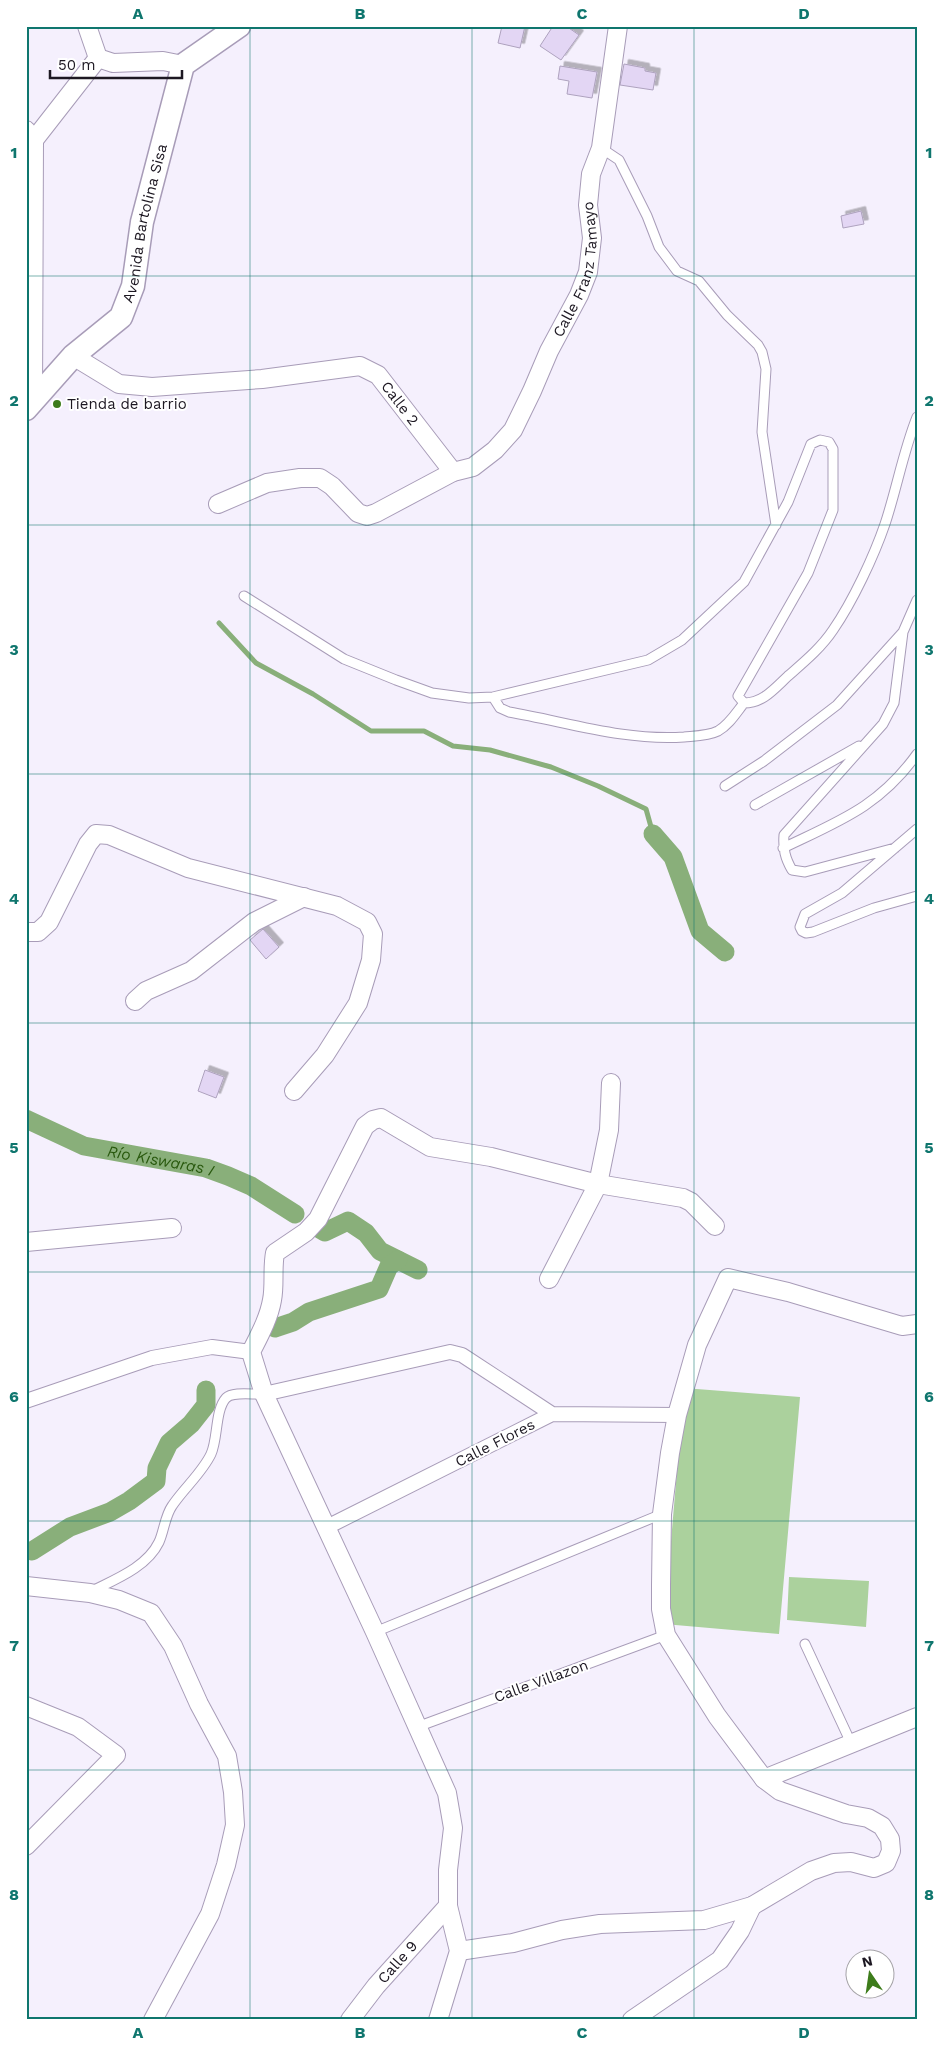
<svg xmlns="http://www.w3.org/2000/svg" width="943" height="2046" viewBox="0 0 943 2046" font-family="'Work Sans',sans-serif">
	<style>
		.green { fill: #abd19d }
		.lines { fill: none; stroke-linecap: round; stroke-linejoin: round }
		.stream { stroke: #89af7a; stroke-width: 5 }
		.canal { stroke: #89af7a; stroke-width: 19 }
		.building { fill: #e3d6f4; stroke: #aea2be; filter: url(#shadow) }
		.service-casing { stroke: #a89cb8; stroke-width: 11 }
		.pedestrian-casing { stroke: #a89cb8; stroke-width: 16 }
		.minor-casing { stroke: #a89cb8; stroke-width: 20 }
		.tertiary-casing { stroke: #a89cb8; stroke-width: 25 }
		.service { stroke: #fff; stroke-width: 9 }
		.pedestrian { stroke: #fff; stroke-width: 14 }
		.minor { stroke: #fff; stroke-width: 18 }
		.tertiary { stroke: #fff; stroke-width: 22 }
		.grid { fill: none; stroke: #0f766e; stroke-width: 1; stroke-opacity: 0.55 }
		.poi-dot { fill: #3d7c1b; stroke: #fff; stroke-width: 2 }
		.labels { text-anchor: middle; dominant-baseline: central; stroke-width: 4; stroke-linejoin: round; paint-order: stroke }
		.street-label { font-size: 15px; fill: #1d1822; stroke: #fff }
		.poi-label { font-size: 15px; fill: #1d1822; stroke: #fff; text-anchor: start }
		.water-label { font-size: 16px; font-style: italic; fill: #29590e; stroke: #fff }
		.neatline { fill: none; stroke: #0f766e; stroke-width: 2 }
		.grid-label { font-size: 16px; text-anchor: middle; font-weight: bold; fill: #0f766e }
	</style>
	<defs>
		<filter id="shadow"><feDropShadow dx="4.5" dy="-4.5" stdDeviation="0" flood-color="#0004"/></filter>
	</defs>
	<rect width="100%" height="100%" fill="#f5f0fd"/>
	<path class="green" d="M684,1388L800,1397L779,1634L664,1624Z
		M789,1577L869,1581L866,1627L787,1620Z"/>
	<g class="lines">
		<path class="stream" d="M219,623L256,663L313,694L371,731H424L453,746L490,750L551,767L598,786L646,809L653,834"/>
		<g class="canal">
			<path d="M653,834L673,857L700,931L725,952"/>
			<path id="s1" d="M26,1119L84,1146L206,1168L228,1176L251,1186L295,1214"/>
			<path d="M320,1229L325,1232L348,1221L366,1233L380,1251L418,1270"/>
			<path d="M275,1328L293,1322L309,1312L379,1289L389,1266L398,1260"/>
			<path d="M32,1551L70,1527L110,1512L129,1501L156,1481L157,1468L169,1443L191,1424L206,1405V1390"/>
		</g>
	</g>
	<path class="building" d="M502,26H525L520,48L498,43Z
		M553,26H566L579,35L561,60L540,46Z
		M624,64L645,68V71L656,73L653,90L620,85Z
		M560,66L597,72L592,98L567,94L569,81L558,79Z
		M861,211L864,224L843,228L841,216Z
		M263,929L279,947L266,959L250,940Z
		M205,1070L224,1077L216,1098L198,1091Z"/>
	<g class="lines">
		<defs>
			<path id="service" d="M601,148L619,160L647,216L659,247L677,271L699,281L727,315L758,345L762,352L766,369L762,432L776,525
				M244,596L344,659L396,680L432,693L469,698L493,697L648,660L682,640L744,582L788,502L811,444L820,440L829,442L833,449V510L808,573L738,696L744,703
				M493,697L500,708L509,712C567,722 624,741 684,737C694,736 708,736 718,731C729,725 736,713 744,703
				M744,703C763,703 774,689 788,676C804,662 821,648 833,630C853,601 874,556 885,524C897,488 903,452 917,417
				M725,786L764,761L837,705L903,632
				M755,805L859,746
				M917,829L842,893L805,914L800,927L802,931L806,933L813,932L874,908L917,896
				M783,848C839,821 879,807 917,754
				M895,848L805,872L792,870C785,858 783,849 784,835L883,724L894,703L903,632L917,600
				M92,1591C116,1579 147,1567 159,1542C164,1531 165,1516 172,1506C184,1488 202,1473 211,1454C218,1439 215,1410 226,1398C233,1391 254,1395 264,1394
				M375,1632L662,1514
				M805,1644L851,1743
				M417,1727L666,1635"/>
			<path id="pedestrian" d="M264,1394L450,1352L462,1355L552,1414
				M26,1401L152,1358L212,1347L251,1352
				M325,1528L552,1414L677,1415"/>
			<g id="minor">
				<path d="M87,26L98,58L113,63L163,61L183,65"/>
				<path d="M26,130L34,140L33,401"/>
				<path d="M34,140L98,58"/>
				<path id="s2" d="M73,356L119,384L152,387L262,379L360,366L378,375L453,472"/>
				<path id="s3" d="M218,504L267,483L300,478H320L332,486L358,513L367,516L376,513L453,472L473,467L495,450L513,430L532,391L549,351L579,295L588,272L592,238L588,205L591,174L601,148L618,26"/>
				<path d="M26,932H38L49,922L88,844L96,834L109,835L188,868L337,906L367,922L373,934L371,960L358,1003L325,1055L294,1091"/>
				<path d="M135,1001L146,991L191,971L254,922L304,897"/>
				<path d="M26,1242L172,1228"/>
				<path d="M549,1279L598,1184L609,1130L611,1083"/>
				<path d="M26,1586L90,1593L119,1600L151,1613L173,1646L199,1704L227,1756L233,1792L235,1825L226,1865L210,1914L153,2020"/>
				<path d="M26,1706L78,1727L116,1755L26,1846"/>
				<path d="M764,1779L917,1717"/>
				<path d="M459,1951L513,1943L562,1930L600,1924L704,1920L752,1906L811,1871L834,1863L851,1862L874,1868L886,1863L891,1851L890,1839L882,1826L868,1818L846,1814L780,1791L764,1779L717,1716L666,1635L661,1609V1585L662,1514L670,1453L677,1415L697,1345L728,1278L788,1292L902,1326L917,1324"/>
				<path id="s4" d="M350,2020L376,1986L448,1906"/>
				<path d="M438,2020L459,1951L448,1906V1870L453,1828L447,1793L375,1632L264,1394L251,1352C259,1336 269,1318 272,1300C275,1285 272,1269 275,1253L306,1232L318,1219L365,1126L373,1120L381,1118L430,1147L491,1157L598,1184L683,1198L691,1202L715,1226"/>
				<path d="M632,2020L720,1960L740,1931L752,1906"/>
			</g>
			<g id="tertiary">
				<path id="s5" d="M26,409L73,356L121,317L133,286L142,222L183,65L239,26"/>
			</g>
		</defs>
		<use href="#service" class="service-casing"/>
		<use href="#pedestrian" class="pedestrian-casing"/>
		<use href="#minor" class="minor-casing"/>
		<use href="#tertiary" class="tertiary-casing"/>
		<use href="#service" class="service"/>
		<use href="#pedestrian" class="pedestrian"/>
		<use href="#minor" class="minor"/>
		<use href="#tertiary" class="tertiary"/>
	</g>
	<path class="grid" d="M250,26V2020M472,26V2020M694,26V2020M26,276H917M26,525H917M26,774H917M26,1023H917M26,1272H917M26,1521H917M26,1770H917"/>
	<circle class="poi-dot" cx="57" cy="404" r="5"/>
	<g class="labels">
		<g class="street-label">
			<text stroke="none"><textPath href="#s5" startOffset="230">Avenida Bartolina Sisa</textPath></text>
			<text stroke="none"><textPath href="#s3" startOffset="515">Calle Franz Tamayo</textPath></text>
			<text stroke="none"><textPath href="#s2" startOffset="352">Calle 2</textPath></text>
			<text transform="translate(495 1443) rotate(-27)">Calle Flores</text>
			<text transform="translate(541 1681) rotate(-20)">Calle Villazon</text>
			<text stroke="none"><textPath href="#s4" startOffset="75">Calle 9</textPath></text>
		</g>
		<g class="poi-label">
			<text x="67" y="404">Tienda de barrio</text>
		</g>
		<g class="water-label">
			<text stroke="none"><textPath href="#s1" startOffset="142">Río Kiswaras I</textPath></text>
		</g>
	</g>
	<rect width="943" height="2046" fill="none" stroke="#ffffff" stroke-width="55"/>
	<g transform="translate(870 1974) rotate(347)"><circle r="24" fill="#ffffff" stroke="#a5a3a7"/>
	<path d="M0-4L9 19L0 12L-9 19Z" fill="#3d7c1b"/>
	<text y="-8" font-size="14" font-weight="bold" text-anchor="middle" fill="#1d1822">N</text>
	</g>
	<path d="M50 70v8h132v-8" fill="none" stroke="#1d1822" stroke-width="2.5"/>
	<text x="58" y="70" font-size="15" fill="#1d1822" stroke="#ffffff" stroke-width="4" paint-order="stroke">50 m</text>
	<rect x="28" y="28" width="888" height="1990" class="neatline"/>
	<g class="grid-label">
		<text x="138" y="19">A</text>
		<text x="360" y="19">B</text>
		<text x="582" y="19">C</text>
		<text x="804" y="19">D</text>
		<text x="14" y="158">1</text>
		<text x="929" y="158">1</text>
		<text x="14" y="406">2</text>
		<text x="929" y="406">2</text>
		<text x="14" y="655">3</text>
		<text x="929" y="655">3</text>
		<text x="14" y="904">4</text>
		<text x="929" y="904">4</text>
		<text x="14" y="1153">5</text>
		<text x="929" y="1153">5</text>
		<text x="14" y="1402">6</text>
		<text x="929" y="1402">6</text>
		<text x="14" y="1651">7</text>
		<text x="929" y="1651">7</text>
		<text x="14" y="1900">8</text>
		<text x="929" y="1900">8</text>
		<text x="138" y="2038">A</text>
		<text x="360" y="2038">B</text>
		<text x="582" y="2038">C</text>
		<text x="804" y="2038">D</text>
	</g>
</svg>
